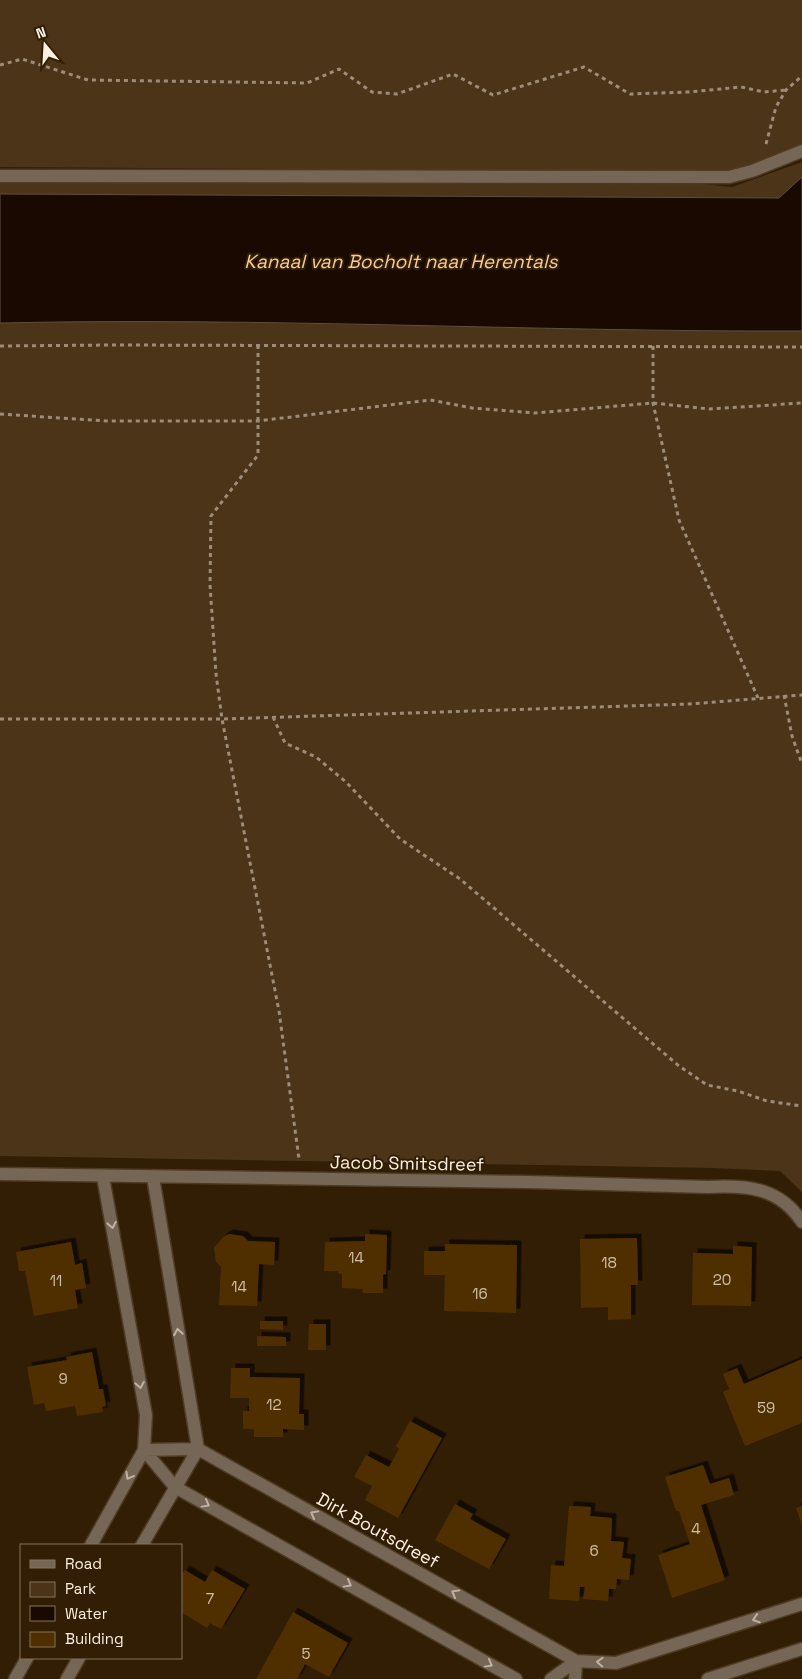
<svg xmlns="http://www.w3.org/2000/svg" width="802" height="1679" viewBox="0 0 802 1679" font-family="'Space Grotesk',sans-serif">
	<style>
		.green { fill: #4b3418 }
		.water { fill: #1a0900; stroke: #5e4e44 }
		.building { fill: #4f2f00; filter: url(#shadow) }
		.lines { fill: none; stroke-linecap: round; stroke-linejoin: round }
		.service-casing { stroke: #4e3b24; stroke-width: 15 }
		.minor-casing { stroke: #4e3b24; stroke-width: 15 }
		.path { stroke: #9d8c79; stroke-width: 3; stroke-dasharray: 4 4; stroke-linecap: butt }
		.service { stroke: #766655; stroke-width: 12 }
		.minor { stroke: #766655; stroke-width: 12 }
		.oneway { stroke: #c0b1a2 }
		.labels { text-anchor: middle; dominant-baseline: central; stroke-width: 4; stroke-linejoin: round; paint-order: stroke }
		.number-label { font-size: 15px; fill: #d2bfa9 }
		.street-label { font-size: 18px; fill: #fdefe1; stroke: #311e05 }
		.water-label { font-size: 19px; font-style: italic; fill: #f9cb99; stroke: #311e05 }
	</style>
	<defs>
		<filter id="shadow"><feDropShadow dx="4.5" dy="-4.5" stdDeviation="0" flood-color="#0009"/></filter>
	</defs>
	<rect width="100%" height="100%" fill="#311e05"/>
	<path class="green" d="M0,0H802V146L745,168L721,172L0,167Z
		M802,162V177L779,198L0,194V182H684L732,187Z
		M112,320L688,331H802V1192L780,1171L711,1168L0,1156V323Z"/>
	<path class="water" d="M802,177V331C535,332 267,317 0,323V194L779,198Z"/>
	<path class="building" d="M229,1234L243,1236L248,1241L275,1242L274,1265L259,1264L257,1306L219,1305L221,1267L216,1262L214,1248L223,1237Z
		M365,1234L387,1235L386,1274L383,1275V1293H362L363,1289L342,1288V1274L338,1273V1271H324L325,1242L365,1241Z
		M637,1238L638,1285H631V1319L608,1320V1307L581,1308L580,1239Z
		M71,1242L75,1265L82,1263L86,1288L75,1290L78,1308L34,1316L25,1271H19L16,1252Z
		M445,1244L517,1245L516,1313L444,1311L445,1275H424V1251H445Z
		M733,1246L752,1247L751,1306L692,1305L693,1253L733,1254Z
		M260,1321H283V1330L260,1329Z
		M309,1324H326V1350H308Z
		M257,1336L286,1337V1346H257Z
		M92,1352L99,1389H103L106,1406L102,1407L103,1412L77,1416L75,1406L46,1411L44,1403L34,1405L27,1367L67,1360L66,1357Z
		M802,1359V1423L745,1446L723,1392L729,1389L723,1374L737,1368L744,1384Z
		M231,1368H250V1377L300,1378L299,1414H304V1430L283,1429V1437H254V1429H243V1411H249V1398H230Z
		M410,1421L442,1438L398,1518L365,1500L372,1486L354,1477L366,1455L389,1467L399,1449L396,1446Z
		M703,1465L710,1484L729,1478L734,1495L701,1505L725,1580L672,1598L658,1555L690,1544L679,1511H676L665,1477Z
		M455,1504L473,1514L470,1519L506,1539L489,1569L435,1540Z
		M569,1506L591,1507L590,1516L612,1518L611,1541L624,1542L622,1558L631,1559L629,1580L617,1579L616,1589H609L608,1601L583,1599L585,1587H580L579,1601L549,1599L551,1565L564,1566Z
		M802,1506V1525L796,1508Z
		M185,1570L205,1582L212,1570L245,1589L221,1629L210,1623L207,1628L181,1612L183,1607L181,1606V1575Z
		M293,1612L348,1643L329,1677L305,1664L297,1679H256Z"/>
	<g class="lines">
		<defs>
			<path id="service" d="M0,176L729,177L752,171L802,151"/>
			<path id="minor" d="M0,1174L529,1182L708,1187C746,1185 779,1187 802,1222
				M103,1177L146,1415L144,1450L175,1487L516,1679
				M153,1177L198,1449
				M198,1449L576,1661L616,1663L802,1604
				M91,1545L144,1450L198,1449
				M142,1545L198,1449
				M15,1679L27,1658
				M67,1679L79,1658
				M551,1679L576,1661
				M575,1679L576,1661
				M708,1679L802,1649"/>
		</defs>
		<use href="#service" class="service-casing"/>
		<use href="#minor" class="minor-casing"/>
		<path class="path" d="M0,65L22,59L88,80L307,83L339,69L372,92L397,94L453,74L493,95L584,67L630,94L689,92L741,87L764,92L786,90
			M766,144L776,107L786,90L802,76
			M258,345V455L211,516L210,585L216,674L222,719L279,1011L299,1159
			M0,346L114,345L802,347
			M653,346V403L679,520L758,698
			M0,414L106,421H258L430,400L472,408L535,413L653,403L709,409L802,403
			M784,695L792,736L802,764
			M273,717L285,743L316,757L346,782L400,839L460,879L679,1066L707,1085L738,1091L767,1101L802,1106
			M0,719H222L690,704L802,695"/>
		<use href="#service" class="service"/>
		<use href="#minor" class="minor"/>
	</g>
	<defs><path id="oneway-chevron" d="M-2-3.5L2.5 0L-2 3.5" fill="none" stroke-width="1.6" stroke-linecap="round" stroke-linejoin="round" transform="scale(1.25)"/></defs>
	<g class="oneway">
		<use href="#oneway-chevron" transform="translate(112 1225) rotate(80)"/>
		<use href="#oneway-chevron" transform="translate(178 1332) rotate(-99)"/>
		<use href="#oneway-chevron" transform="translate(140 1385) rotate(80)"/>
		<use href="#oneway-chevron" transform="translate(129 1476) rotate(119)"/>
		<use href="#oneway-chevron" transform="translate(206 1504) rotate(29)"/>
		<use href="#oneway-chevron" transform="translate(314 1514) rotate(-151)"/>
		<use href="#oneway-chevron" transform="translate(348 1584) rotate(29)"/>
		<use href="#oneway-chevron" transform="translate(455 1593) rotate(-151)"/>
		<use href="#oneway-chevron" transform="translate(756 1619) rotate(162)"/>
		<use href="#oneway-chevron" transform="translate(600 1662) rotate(-177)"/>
		<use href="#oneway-chevron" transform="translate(489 1664) rotate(29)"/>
	</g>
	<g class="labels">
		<g class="number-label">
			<text x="356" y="1257">14</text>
			<text x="609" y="1262">18</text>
			<text x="722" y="1279">20</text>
			<text x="56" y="1280">11</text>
			<text x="239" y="1286">14</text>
			<text x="480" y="1293">16</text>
			<text x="63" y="1378">9</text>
			<text x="274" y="1404">12</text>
			<text x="766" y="1407">59</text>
			<text x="696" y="1528">4</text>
			<text x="594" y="1550">6</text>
			<text x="210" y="1598">7</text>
			<text x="306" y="1653">5</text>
		</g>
		<g class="street-label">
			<text transform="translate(407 1163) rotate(1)">Jacob Smitsdreef</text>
			<text transform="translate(378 1530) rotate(29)">Dirk Boutsdreef</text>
		</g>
		<g class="water-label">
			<text x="401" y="261">Kanaal van Bocholt naar Herentals</text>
		</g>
	</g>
	<rect x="20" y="1544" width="162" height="115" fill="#311e05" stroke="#83725d"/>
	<rect x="30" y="1560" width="25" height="8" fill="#766655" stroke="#83725d"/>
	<text x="65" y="1569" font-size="15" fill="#fdefe1">Road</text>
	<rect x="30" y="1582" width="25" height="15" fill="#4b3418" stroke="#83725d"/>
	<text x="65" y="1594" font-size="15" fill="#fdefe1">Park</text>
	<rect x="30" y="1606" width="25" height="15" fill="#1a0900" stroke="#83725d"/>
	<text x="65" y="1619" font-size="15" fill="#fdefe1">Water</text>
	<rect x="30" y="1632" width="25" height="15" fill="#4f2f00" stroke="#83725d"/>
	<text x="65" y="1644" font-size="15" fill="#fdefe1">Building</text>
	<g transform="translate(45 45) rotate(342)" stroke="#311e05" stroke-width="4" paint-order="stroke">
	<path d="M0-4L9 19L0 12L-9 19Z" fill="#fdefe1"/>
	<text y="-8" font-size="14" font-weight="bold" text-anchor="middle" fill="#fdefe1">N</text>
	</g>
</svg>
